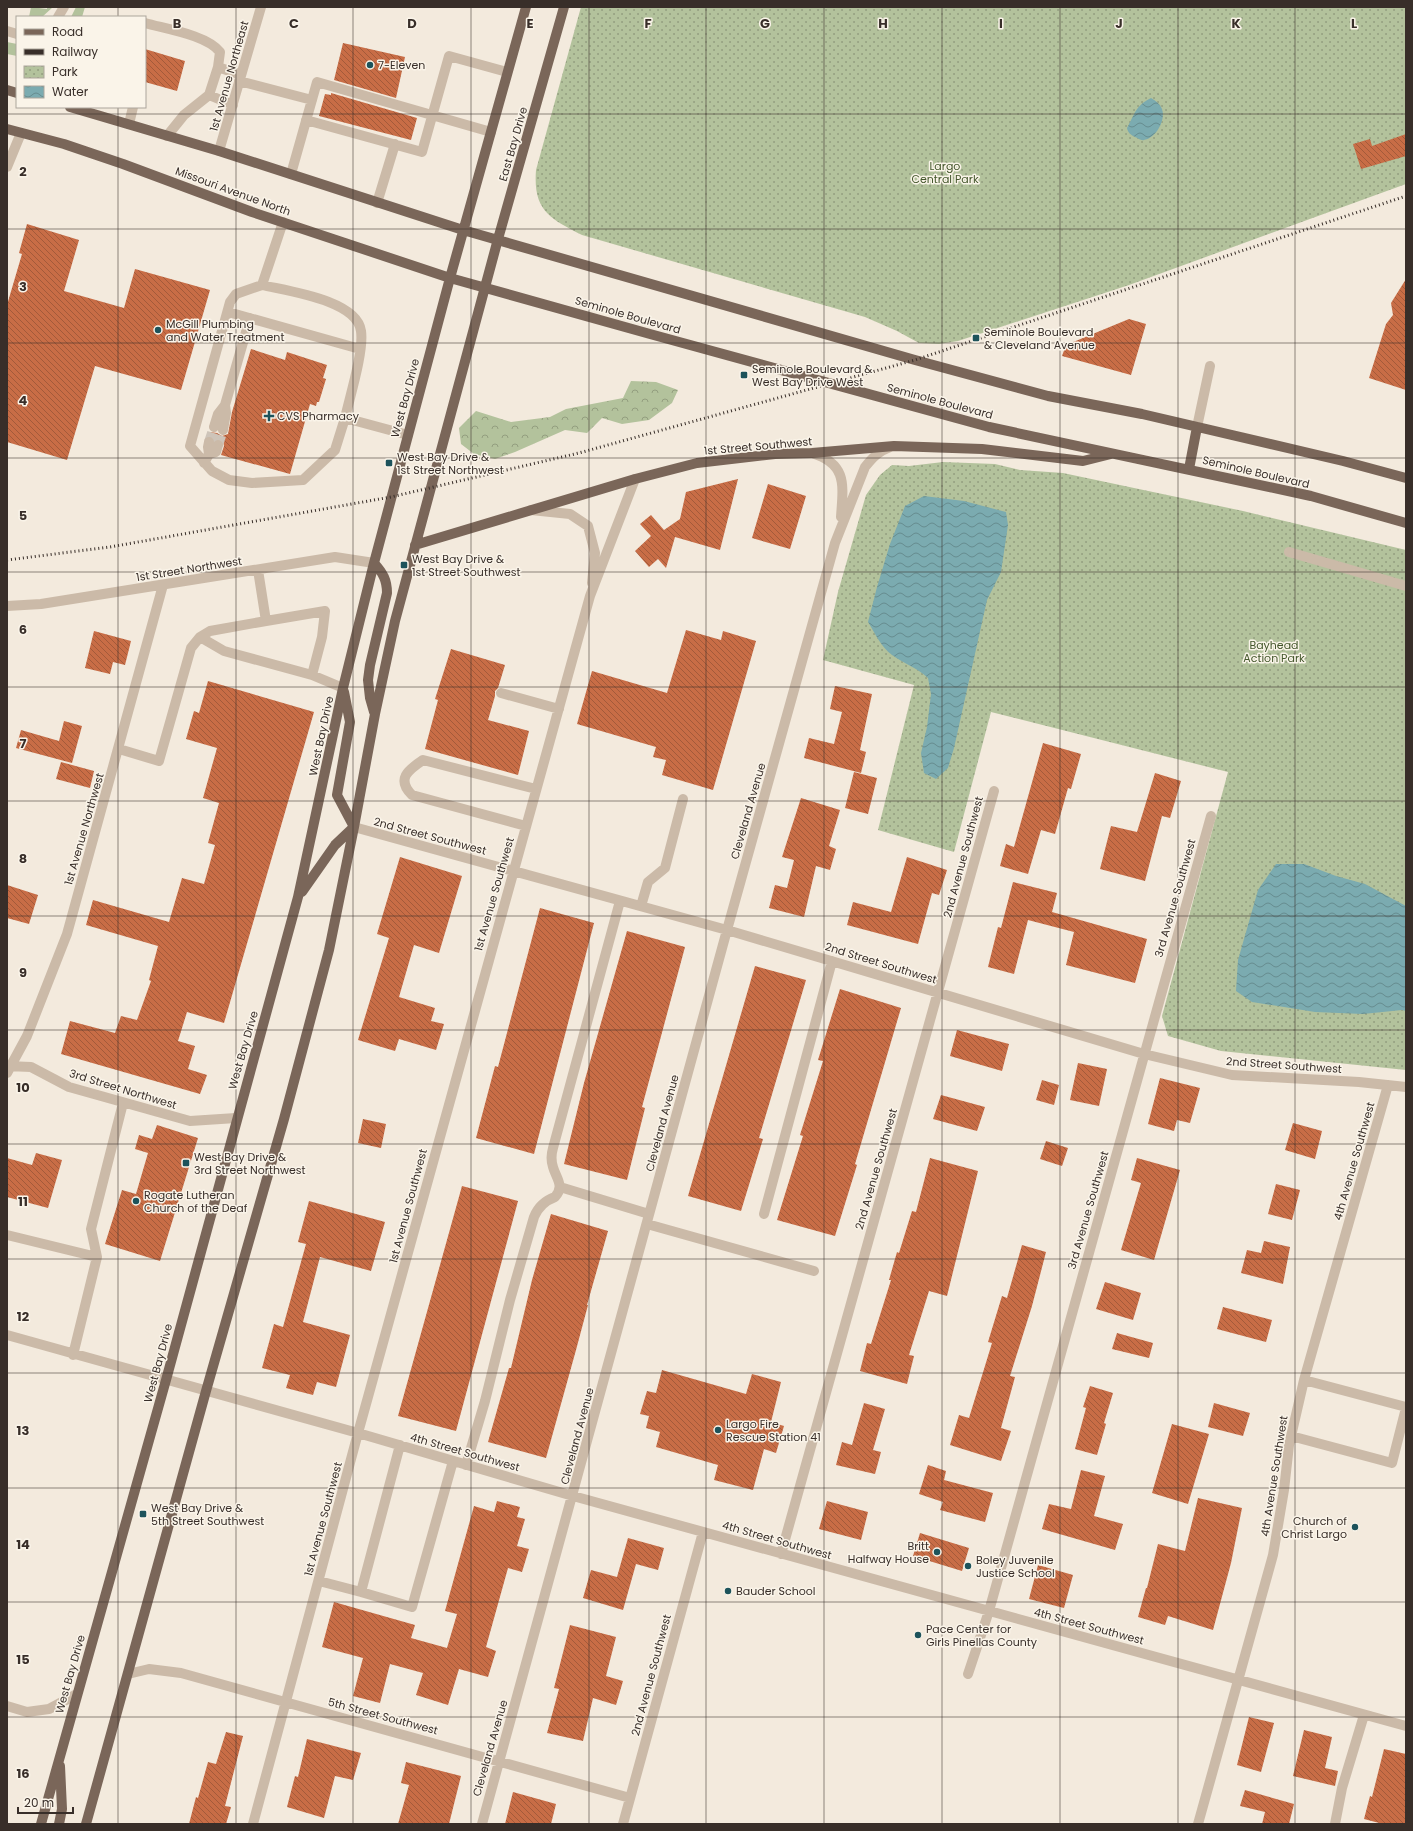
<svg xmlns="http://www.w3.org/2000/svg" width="1413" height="1831" viewBox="0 0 1413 1831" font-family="Poppins,sans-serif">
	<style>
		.green { fill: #b3c29c }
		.forest { fill: url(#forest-crowns) }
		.park { fill: url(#park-dots) }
		.water { fill: url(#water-waves) }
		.building { fill: url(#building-back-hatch) }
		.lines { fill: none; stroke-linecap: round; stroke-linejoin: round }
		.minor-tunnel { stroke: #cec4b9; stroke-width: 10; stroke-dasharray: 10 5; stroke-linecap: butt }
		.minor { stroke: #cbbaa8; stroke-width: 10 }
		.major { stroke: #7a6659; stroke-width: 10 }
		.rail { stroke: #382e29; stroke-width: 3; stroke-dasharray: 1 3; stroke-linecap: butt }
		.grid { fill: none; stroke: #382e29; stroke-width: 1; stroke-opacity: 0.55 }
		.poi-dot { fill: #1d535b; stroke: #faf4e9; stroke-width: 1.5 }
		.labels { text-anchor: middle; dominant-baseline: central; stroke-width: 3; stroke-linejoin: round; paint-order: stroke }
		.poi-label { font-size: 11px; fill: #382e29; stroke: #faf4e9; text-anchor: start }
		.street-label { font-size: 11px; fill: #382e29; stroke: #faf4e9 }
		.park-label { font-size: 11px; fill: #44572c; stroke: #faf4e9 }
		.grid-label { font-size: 13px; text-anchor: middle; font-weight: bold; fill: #382e29; stroke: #faf4e9; stroke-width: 3; stroke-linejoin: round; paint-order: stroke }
	</style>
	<defs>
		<pattern id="forest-crowns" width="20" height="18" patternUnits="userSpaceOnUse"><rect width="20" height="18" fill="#b3c29c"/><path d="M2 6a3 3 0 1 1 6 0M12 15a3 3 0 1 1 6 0" fill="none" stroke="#939e7f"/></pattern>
		<pattern id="park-dots" width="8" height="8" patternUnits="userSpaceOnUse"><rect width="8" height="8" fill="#b3c29c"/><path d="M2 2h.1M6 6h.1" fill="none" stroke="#939e7f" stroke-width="1.8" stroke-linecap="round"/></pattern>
		<pattern id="water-waves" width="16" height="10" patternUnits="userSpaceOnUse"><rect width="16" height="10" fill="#7babb0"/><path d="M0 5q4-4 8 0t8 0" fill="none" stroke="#668c8f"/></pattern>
		<pattern id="building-back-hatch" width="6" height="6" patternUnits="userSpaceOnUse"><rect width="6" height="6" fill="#c86d46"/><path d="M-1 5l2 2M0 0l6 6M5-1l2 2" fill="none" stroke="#a35a3a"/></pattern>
	</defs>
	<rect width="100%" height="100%" fill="#f3eadd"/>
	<path class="green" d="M31,7L47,9V7H53L42,17H29Z
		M76,7H85L82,17H71Z
		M7,42L17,44V56L7,54Z"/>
	<path class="forest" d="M631,381L656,382L678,390L672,403L649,420L622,424L602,418L587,433L565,430L515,452L495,459L474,454L461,444L459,428L476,411L511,422L550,417L566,409L623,398Z"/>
	<path class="park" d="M581,7H1406V184L1129,285L958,341L939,344L919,343L897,331L865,317L582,235C549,218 533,210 536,170Z
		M943,462L995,464L1020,470L1063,473L1243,511L1406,550V1070L1221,1051L1168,1036L1162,1016L1228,772L991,712L954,852L878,830L914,685L823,660L838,592L866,495L880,475L892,465L909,466Z"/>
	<path class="water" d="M1151,98C1156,101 1160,104 1162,109C1166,120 1156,138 1144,140C1141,141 1138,138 1135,137C1131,135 1128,133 1127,128C1135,114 1135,106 1151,98Z
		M924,496L964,501L1006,512L1008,525L1001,572L987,600L954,748L948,768L936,779L924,773L921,753L927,727L931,694L928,678C916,667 904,664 892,655C881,647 875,633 868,622L877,587L890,544L905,506Z
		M1276,864H1304L1336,876L1365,884L1406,906V1011L1402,1010L1363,1014L1315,1012L1252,1002L1236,991L1238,960L1258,890Z"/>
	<path class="building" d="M343,43L405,57L396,98L334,80Z
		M145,49L185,61L177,91L145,82Z
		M331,93L417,118L411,140L319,116L325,94L331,95Z
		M1406,134V156L1361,169L1353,144L1370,139L1372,146Z
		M27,224L79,240L64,291L124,308L135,269L210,290L181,390L95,366L67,460L7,442V305L22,254L19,253Z
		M1406,279V390L1369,378L1386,324L1393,315L1391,303Z
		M1129,319L1146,324L1131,375L1062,356L1066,345Z
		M251,349L285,360L287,352L327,365L323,378L326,379L319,402H317L316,406L310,404L290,474L221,455L224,446L223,441L219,439H215L209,436L210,432L217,433L222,436L228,434L232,412Z
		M738,479L720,550L675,537L666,568L658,559L649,567L635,551L651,536L640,524L651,515L664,530L680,519L686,492Z
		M768,484L806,496L790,549L752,538Z
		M686,630L721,640L723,631L756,641L713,790L662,775L666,760L653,757L656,747L577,724L592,671L667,693Z
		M94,631L131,641L125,665L113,662L110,674L85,668Z
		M451,649L505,665L498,688L495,691V696L488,720L529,731L518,775L425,749L438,700L435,699Z
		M208,681L314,712L224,1023L187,1012L178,1041L195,1046L188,1069L207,1075L200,1094L61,1054L70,1021L115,1033L121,1016L137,1020L151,981L149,980L158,946L86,925L93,900L169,922L182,878L204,884L215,845L208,843L219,803L203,798L217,748L186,739L194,711L199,713Z
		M835,686L872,694L860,750L866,752L861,773L804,758L809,738L834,744L842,712L830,709Z
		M64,721L82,726L72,763L16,748L21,730L59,741Z
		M1043,743L1081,754L1071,789L1068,788L1055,834L1041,830L1028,874L1000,866L1006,844L1014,847Z
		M61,762L94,771L90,788L56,779Z
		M854,772L877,778L868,814L845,808Z
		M1155,773L1181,781L1170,818L1162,816L1145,881L1100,869L1111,826L1137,832Z
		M801,798L840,810L829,846L836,849L830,870L816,866L804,917L769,908L775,885L787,888L794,860L782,857Z
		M400,857L462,876L439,953L414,945L399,997L435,1008L431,1021L444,1024L436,1050L399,1039L395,1051L358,1040L389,938L377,934Z
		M907,857L947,870L939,895L932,893L918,944L847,925L853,902L891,912Z
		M1013,882L1057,893L1052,912L1147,939L1135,983L1066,965L1074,932L1028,920L1014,974L988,967L998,927L1001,928Z
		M7,885L38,895L29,924L7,918Z
		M540,908L594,923L534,1154L476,1138L495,1066L498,1067Z
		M627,931L685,947L642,1107L645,1108L627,1180L564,1164L584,1083Z
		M755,966L806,980L759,1138L763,1139L741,1211L688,1196Z
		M840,989L901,1008L855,1164L857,1165L835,1236L777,1220L803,1136L800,1135L823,1061L818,1060Z
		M957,1030L1009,1044L1002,1071L950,1056Z
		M1078,1063L1107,1069L1099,1106L1070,1100Z
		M1160,1078L1200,1088L1190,1123L1177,1120L1174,1131L1148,1124Z
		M1042,1080L1059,1085L1054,1105L1036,1100Z
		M941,1095L985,1107L977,1131L933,1119Z
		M363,1119L386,1124L381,1148L358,1143Z
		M1293,1123L1322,1131L1315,1159L1285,1150Z
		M157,1125L198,1138L160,1261L105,1244L122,1190L136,1194L148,1153L135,1149L139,1135L152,1139Z
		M1046,1141L1068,1148L1062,1166L1040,1159Z
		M36,1153L62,1160L48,1208L7,1197V1158L32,1165Z
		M930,1158L978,1171L947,1296L929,1291L909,1355L914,1356L907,1384L860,1371L867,1343L871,1344L891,1280H889L897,1252L899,1253L912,1211L916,1212Z
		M1137,1158L1180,1170L1154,1260L1121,1250L1141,1183L1131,1180Z
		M1276,1184L1300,1190L1292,1220L1268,1214Z
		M462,1186L518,1201L456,1431L398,1416Z
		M309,1201L385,1222L371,1271L320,1257L303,1322L350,1335L336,1387L317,1382L313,1395L286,1388L290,1375L262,1368L274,1324L283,1327L306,1244L298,1242Z
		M551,1214L608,1231L587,1305H588L576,1350L546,1458L488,1442L509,1368H511L532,1280Z
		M1264,1241L1290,1247L1283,1284L1241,1273L1247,1250L1261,1253Z
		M1022,1245L1046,1252L1032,1306L1010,1376L1015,1377L1001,1428L1011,1431L1001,1461L950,1445L959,1415L969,1418L992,1343L988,1342L1002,1296L1007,1298Z
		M1105,1282L1141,1293L1133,1320L1096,1309Z
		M1223,1307L1272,1320L1266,1342L1217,1329Z
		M1117,1333L1153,1343L1149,1358L1112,1349Z
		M662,1370L746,1394L752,1374L781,1382L771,1422L784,1426L776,1453L764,1449L753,1490L714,1480L718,1465L656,1447L660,1432L646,1428L649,1416L640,1414L647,1391L656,1393Z
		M1090,1386L1113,1393L1104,1423L1106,1424L1097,1455L1075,1449L1086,1408L1083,1407Z
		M864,1403L885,1409L873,1450L881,1452L875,1474L836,1465L842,1442L852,1445Z
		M1214,1403L1250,1413L1243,1436L1208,1427Z
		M1172,1424L1209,1434L1188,1504L1152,1493Z
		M928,1465L946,1471L944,1480L993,1493L985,1522L940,1510L943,1502L919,1494Z
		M1081,1470L1105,1476L1094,1516L1123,1524L1115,1550L1042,1529L1049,1504L1071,1509Z
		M1198,1498L1242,1508L1231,1563L1213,1630L1168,1616L1165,1625L1138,1617L1146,1588H1147L1158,1544L1185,1551Z
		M497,1501L520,1507L517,1517L525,1519L517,1546L529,1549L522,1572L508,1568L486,1647L496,1651L488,1677L459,1669L448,1705L416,1695L423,1673L390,1664L380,1703L353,1696L363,1658L322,1647L334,1602L415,1625L411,1638L447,1648L457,1614L445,1611L474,1506L494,1512Z
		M827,1501L868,1512L861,1540L819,1529Z
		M920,1533L969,1548L962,1571L913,1556Z
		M628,1538L664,1548L658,1570L636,1564L623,1610L583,1598L591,1570L617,1577Z
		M1038,1565L1073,1575L1064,1608L1029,1599Z
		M570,1625L616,1637L606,1676L623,1681L616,1705L593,1698L583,1741L547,1733L559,1689L554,1688Z
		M1249,1717L1274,1723L1261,1772L1237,1765Z
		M1304,1730L1332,1737L1325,1768L1338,1771L1335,1786L1293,1776Z
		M226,1732L243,1736L225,1806L231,1807L226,1824H189L196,1797L198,1798L208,1762L216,1764Z
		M307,1739L361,1753L353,1780L335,1776L324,1818L287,1807L295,1776L298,1777Z
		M1384,1749L1406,1754V1824H1383L1364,1819L1370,1796L1372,1797Z
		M406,1762L461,1776L449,1824H398L409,1785L401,1783Z
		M1245,1790L1294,1804L1289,1824H1262L1265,1812L1240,1806Z
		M513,1792L556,1804L551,1824H505Z"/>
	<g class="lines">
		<path class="minor-tunnel" d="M209,442L214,427
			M218,445L223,430"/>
		<path class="minor" d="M58,17L64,7
			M145,23C166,29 207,35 220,52L218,67L209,95L184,115L167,136
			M7,31L17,34
			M218,67L241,75
			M239,81L312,100
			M209,95L233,105
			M306,120L422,152L449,56L507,72
			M129,124L133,107
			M219,151L261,7
			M7,167L21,133
			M291,174L317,82L491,132
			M377,203L395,144
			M283,222L262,285L236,294L230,302L190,446L212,471L229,480L252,483L303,480L335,450L345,418L408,435
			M262,285C287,291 357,300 361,331C364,351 350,396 345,418
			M228,312L360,349
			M214,427L218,414L225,405
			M1197,427L1210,366
			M223,430L226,413L225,405L250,318
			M812,453C848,464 843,486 841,517
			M209,454L208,447L209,442
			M204,463L209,454L216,452L218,445
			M531,510L570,514L588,526L595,553L592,583
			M1289,552L1406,586
			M7,606L41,604L335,557L374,563
			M200,637L224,651L312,675L322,637L325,611L266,621
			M312,675L343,688
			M501,693L559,709
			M119,749L159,761L191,648L200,637L210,631L266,621L258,570
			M526,826L412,795C396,779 408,770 423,760L536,789
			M354,827L727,930L1144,1054L1232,1075L1359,1082L1406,1087
			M641,906L648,882L665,868L683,799
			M7,1066L31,1067L69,1087L190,1121L236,1118
			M7,1073L27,1036L67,934L163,585
			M560,1187L649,1214
			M764,1214L832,961
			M647,1224L814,1271
			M7,1235L97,1257
			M7,1335L358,1433L573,1496L1406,1726
			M73,1355L97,1257L91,1229L123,1103
			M1304,1380L1406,1407
			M1291,1436L1392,1463L1406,1408
			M400,1445L361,1592L412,1607L453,1461
			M466,1465L485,1401L510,1300L534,1217C538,1207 544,1201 555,1197C565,1186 556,1178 553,1167C551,1161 551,1155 553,1148L620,901
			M781,1554L994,791
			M319,1581L361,1592
			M128,1674L149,1669L181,1673L630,1798
			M968,1674L989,1611L1211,816
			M7,1706L27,1712L49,1709L77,1694
			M253,1824L358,1433L590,596L635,479
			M482,1824L727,930L835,543L865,467C873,457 879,451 890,447
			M623,1824L703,1532
			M1198,1824L1273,1555L1284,1490L1289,1445L1304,1380L1388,1085
			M1335,1824L1342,1788L1364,1715"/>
		<path class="major" d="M7,90L17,93
			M70,107L219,151L463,230L915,360L1048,396L1142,414L1343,461L1406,478
			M7,129L64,144L123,164L252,212L450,278L650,334L989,427L1311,496L1406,523
			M1189,469L1197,427
			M415,545L635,479L697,463L775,454L812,453L894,446L982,449L1083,461L1111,454
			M374,563C383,573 387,580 387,593L370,665L368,680L370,698L374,712
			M344,692L350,722L337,795L354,827
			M302,892L335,845L354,827
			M41,1824L166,1380L298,897L343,688L374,563L450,278L526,7
			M59,1824L62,1809L60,1766
			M86,1824L206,1391L284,1119L329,950L354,827L375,714L395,621L498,239L564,7"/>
		<path class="rail" d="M7,560L110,547L391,497L579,453L915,360L1406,196"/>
	</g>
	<path class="grid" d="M118,7V17M236,7V1824M353,7V1824M471,7V1824M589,7V1824M706,7V1824M824,7V1824M942,7V1824M1060,7V1824M1178,7V1824M1295,7V1824M118,107V1824M7,114H1406M7,229H1406M7,343H1406M7,458H1406M7,572H1406M7,687H1406M7,801H1406M7,916H1406M7,1030H1406M7,1144H1406M7,1259H1406M7,1373H1406M7,1488H1406M7,1602H1406M7,1717H1406"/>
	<g class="poi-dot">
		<circle cx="370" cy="65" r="4"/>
		<circle cx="158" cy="330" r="4"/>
		<rect x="972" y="334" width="8" height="8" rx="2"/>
		<rect x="740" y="371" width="8" height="8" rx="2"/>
		<path d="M267 410h4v4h4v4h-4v4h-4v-4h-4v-4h4z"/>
		<rect x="385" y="459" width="8" height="8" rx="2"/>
		<rect x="400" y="561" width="8" height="8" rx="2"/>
		<rect x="182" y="1159" width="8" height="8" rx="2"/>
		<circle cx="136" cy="1201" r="4"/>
		<circle cx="718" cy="1430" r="4"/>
		<rect x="139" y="1510" width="8" height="8" rx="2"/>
		<circle cx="1355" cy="1527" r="4"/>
		<circle cx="937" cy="1552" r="4"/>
		<circle cx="968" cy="1566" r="4"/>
		<circle cx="728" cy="1591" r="4"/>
		<circle cx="918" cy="1635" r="4"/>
	</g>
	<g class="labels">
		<g class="poi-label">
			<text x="378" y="65">7-Eleven</text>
			<text x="166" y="324">McGill Plumbing<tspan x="166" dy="13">and Water Treatment</tspan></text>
			<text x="984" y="332">Seminole Boulevard<tspan x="984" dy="13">&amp; Cleveland Avenue</tspan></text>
			<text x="752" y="369">Seminole Boulevard &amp;<tspan x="752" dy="13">West Bay Drive West</tspan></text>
			<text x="277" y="416">CVS Pharmacy</text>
			<text x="397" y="457">West Bay Drive &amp;<tspan x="397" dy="13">1st Street Northwest</tspan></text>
			<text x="412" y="559">West Bay Drive &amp;<tspan x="412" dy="13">1st Street Southwest</tspan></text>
			<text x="194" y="1157">West Bay Drive &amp;<tspan x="194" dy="13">3rd Street Northwest</tspan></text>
			<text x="144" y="1195">Rogate Lutheran<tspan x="144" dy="13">Church of the Deaf</tspan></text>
			<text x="726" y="1424">Largo Fire<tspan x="726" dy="13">Rescue Station 41</tspan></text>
			<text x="151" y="1508">West Bay Drive &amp;<tspan x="151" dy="13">5th Street Southwest</tspan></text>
			<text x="1347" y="1521" text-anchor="end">Church of<tspan x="1347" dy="13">Christ Largo</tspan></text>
			<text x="929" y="1546" text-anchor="end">Britt<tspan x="929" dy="13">Halfway House</tspan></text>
			<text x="976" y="1560">Boley Juvenile<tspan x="976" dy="13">Justice School</tspan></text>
			<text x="736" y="1591">Bauder School</text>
			<text x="926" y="1629">Pace Center for<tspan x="926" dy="13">Girls Pinellas County</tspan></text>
		</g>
		<g class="street-label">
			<text transform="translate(229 76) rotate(-74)">1st Avenue Northeast</text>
			<text transform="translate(513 144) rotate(-74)">East Bay Drive</text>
			<text transform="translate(233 191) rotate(20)">Missouri Avenue North</text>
			<text transform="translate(628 315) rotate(16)">Seminole Boulevard</text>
			<text transform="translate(405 398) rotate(-75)">West Bay Drive</text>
			<text transform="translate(940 401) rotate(15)">Seminole Boulevard</text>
			<text transform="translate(758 446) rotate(-5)">1st Street Southwest</text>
			<text transform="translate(1256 472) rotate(13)">Seminole Boulevard</text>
			<text transform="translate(189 569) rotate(-9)">1st Street Northwest</text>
			<text transform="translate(321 736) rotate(-78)">West Bay Drive</text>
			<text transform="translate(748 811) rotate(-74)">Cleveland Avenue</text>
			<text transform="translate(84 829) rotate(-74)">1st Avenue Northwest</text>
			<text transform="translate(430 836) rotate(15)">2nd Street Southwest</text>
			<text transform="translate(963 857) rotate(-75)">2nd Avenue Southwest</text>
			<text transform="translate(494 894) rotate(-74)">1st Avenue Southwest</text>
			<text transform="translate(1175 898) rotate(-74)">3rd Avenue Southwest</text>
			<text transform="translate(881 963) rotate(17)">2nd Street Southwest</text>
			<text transform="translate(243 1050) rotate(-74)">West Bay Drive</text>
			<text transform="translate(1284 1065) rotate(4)">2nd Street Southwest</text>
			<text transform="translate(123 1089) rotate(17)">3rd Street Northwest</text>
			<text transform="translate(662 1123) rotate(-75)">Cleveland Avenue</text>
			<text transform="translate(1354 1161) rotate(-74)">4th Avenue Southwest</text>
			<text transform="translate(876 1169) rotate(-74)">2nd Avenue Southwest</text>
			<text transform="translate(408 1206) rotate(-75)">1st Avenue Southwest</text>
			<text transform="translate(1088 1210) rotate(-74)">3rd Avenue Southwest</text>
			<text transform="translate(158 1363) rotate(-75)">West Bay Drive</text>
			<text transform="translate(577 1436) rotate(-75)">Cleveland Avenue</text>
			<text transform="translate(465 1452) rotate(16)">4th Street Southwest</text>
			<text transform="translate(1274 1476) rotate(-81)">4th Avenue Southwest</text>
			<text transform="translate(323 1519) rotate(-75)">1st Avenue Southwest</text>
			<text transform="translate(777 1540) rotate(16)">4th Street Southwest</text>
			<text transform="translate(1089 1626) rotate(15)">4th Street Southwest</text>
			<text transform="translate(70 1674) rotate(-74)">West Bay Drive</text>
			<text transform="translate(651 1675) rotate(-75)">2nd Avenue Southwest</text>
			<text transform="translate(383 1716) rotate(15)">5th Street Southwest</text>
			<text transform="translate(490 1748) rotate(-74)">Cleveland Avenue</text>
		</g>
		<g class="park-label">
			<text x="945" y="166">Largo<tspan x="945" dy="13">Central Park</tspan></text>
			<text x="1274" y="645">Bayhead<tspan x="1274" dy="13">Action Park</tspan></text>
		</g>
	</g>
	<g class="grid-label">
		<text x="177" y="28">B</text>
		<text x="294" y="28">C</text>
		<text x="412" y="28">D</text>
		<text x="530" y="28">E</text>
		<text x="648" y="28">F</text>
		<text x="765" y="28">G</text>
		<text x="883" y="28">H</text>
		<text x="1001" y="28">I</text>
		<text x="1119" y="28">J</text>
		<text x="1236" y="28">K</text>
		<text x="1354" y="28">L</text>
		<text x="23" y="176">2</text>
		<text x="23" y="291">3</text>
		<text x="23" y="405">4</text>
		<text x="23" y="520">5</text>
		<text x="23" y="634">6</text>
		<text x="23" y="748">7</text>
		<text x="23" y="863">8</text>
		<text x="23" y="977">9</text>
		<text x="23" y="1092">10</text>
		<text x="23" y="1206">11</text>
		<text x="23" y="1321">12</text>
		<text x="23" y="1435">13</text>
		<text x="23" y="1549">14</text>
		<text x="23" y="1664">15</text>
		<text x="23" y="1778">16</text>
	</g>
	<rect width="1413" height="1831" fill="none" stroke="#382e29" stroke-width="16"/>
	<rect x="16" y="16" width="130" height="92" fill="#faf4e9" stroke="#aca59c"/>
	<rect x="24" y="29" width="20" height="6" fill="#7a6659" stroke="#aca59c"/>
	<text x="52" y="36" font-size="12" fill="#382e29">Road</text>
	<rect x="24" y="49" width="20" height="6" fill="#382e29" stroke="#aca59c"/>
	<text x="52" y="56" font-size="12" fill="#382e29">Railway</text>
	<rect x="24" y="66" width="20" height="12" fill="url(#park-dots)" stroke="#aca59c"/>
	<text x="52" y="76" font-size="12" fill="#382e29">Park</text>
	<rect x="24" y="86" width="20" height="12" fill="url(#water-waves)" stroke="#aca59c"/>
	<text x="52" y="96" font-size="12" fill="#382e29">Water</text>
	<path d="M18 1807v6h55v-6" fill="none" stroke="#382e29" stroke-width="2"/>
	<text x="24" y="1807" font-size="12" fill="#382e29" stroke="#faf4e9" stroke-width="3" paint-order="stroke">20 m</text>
</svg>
